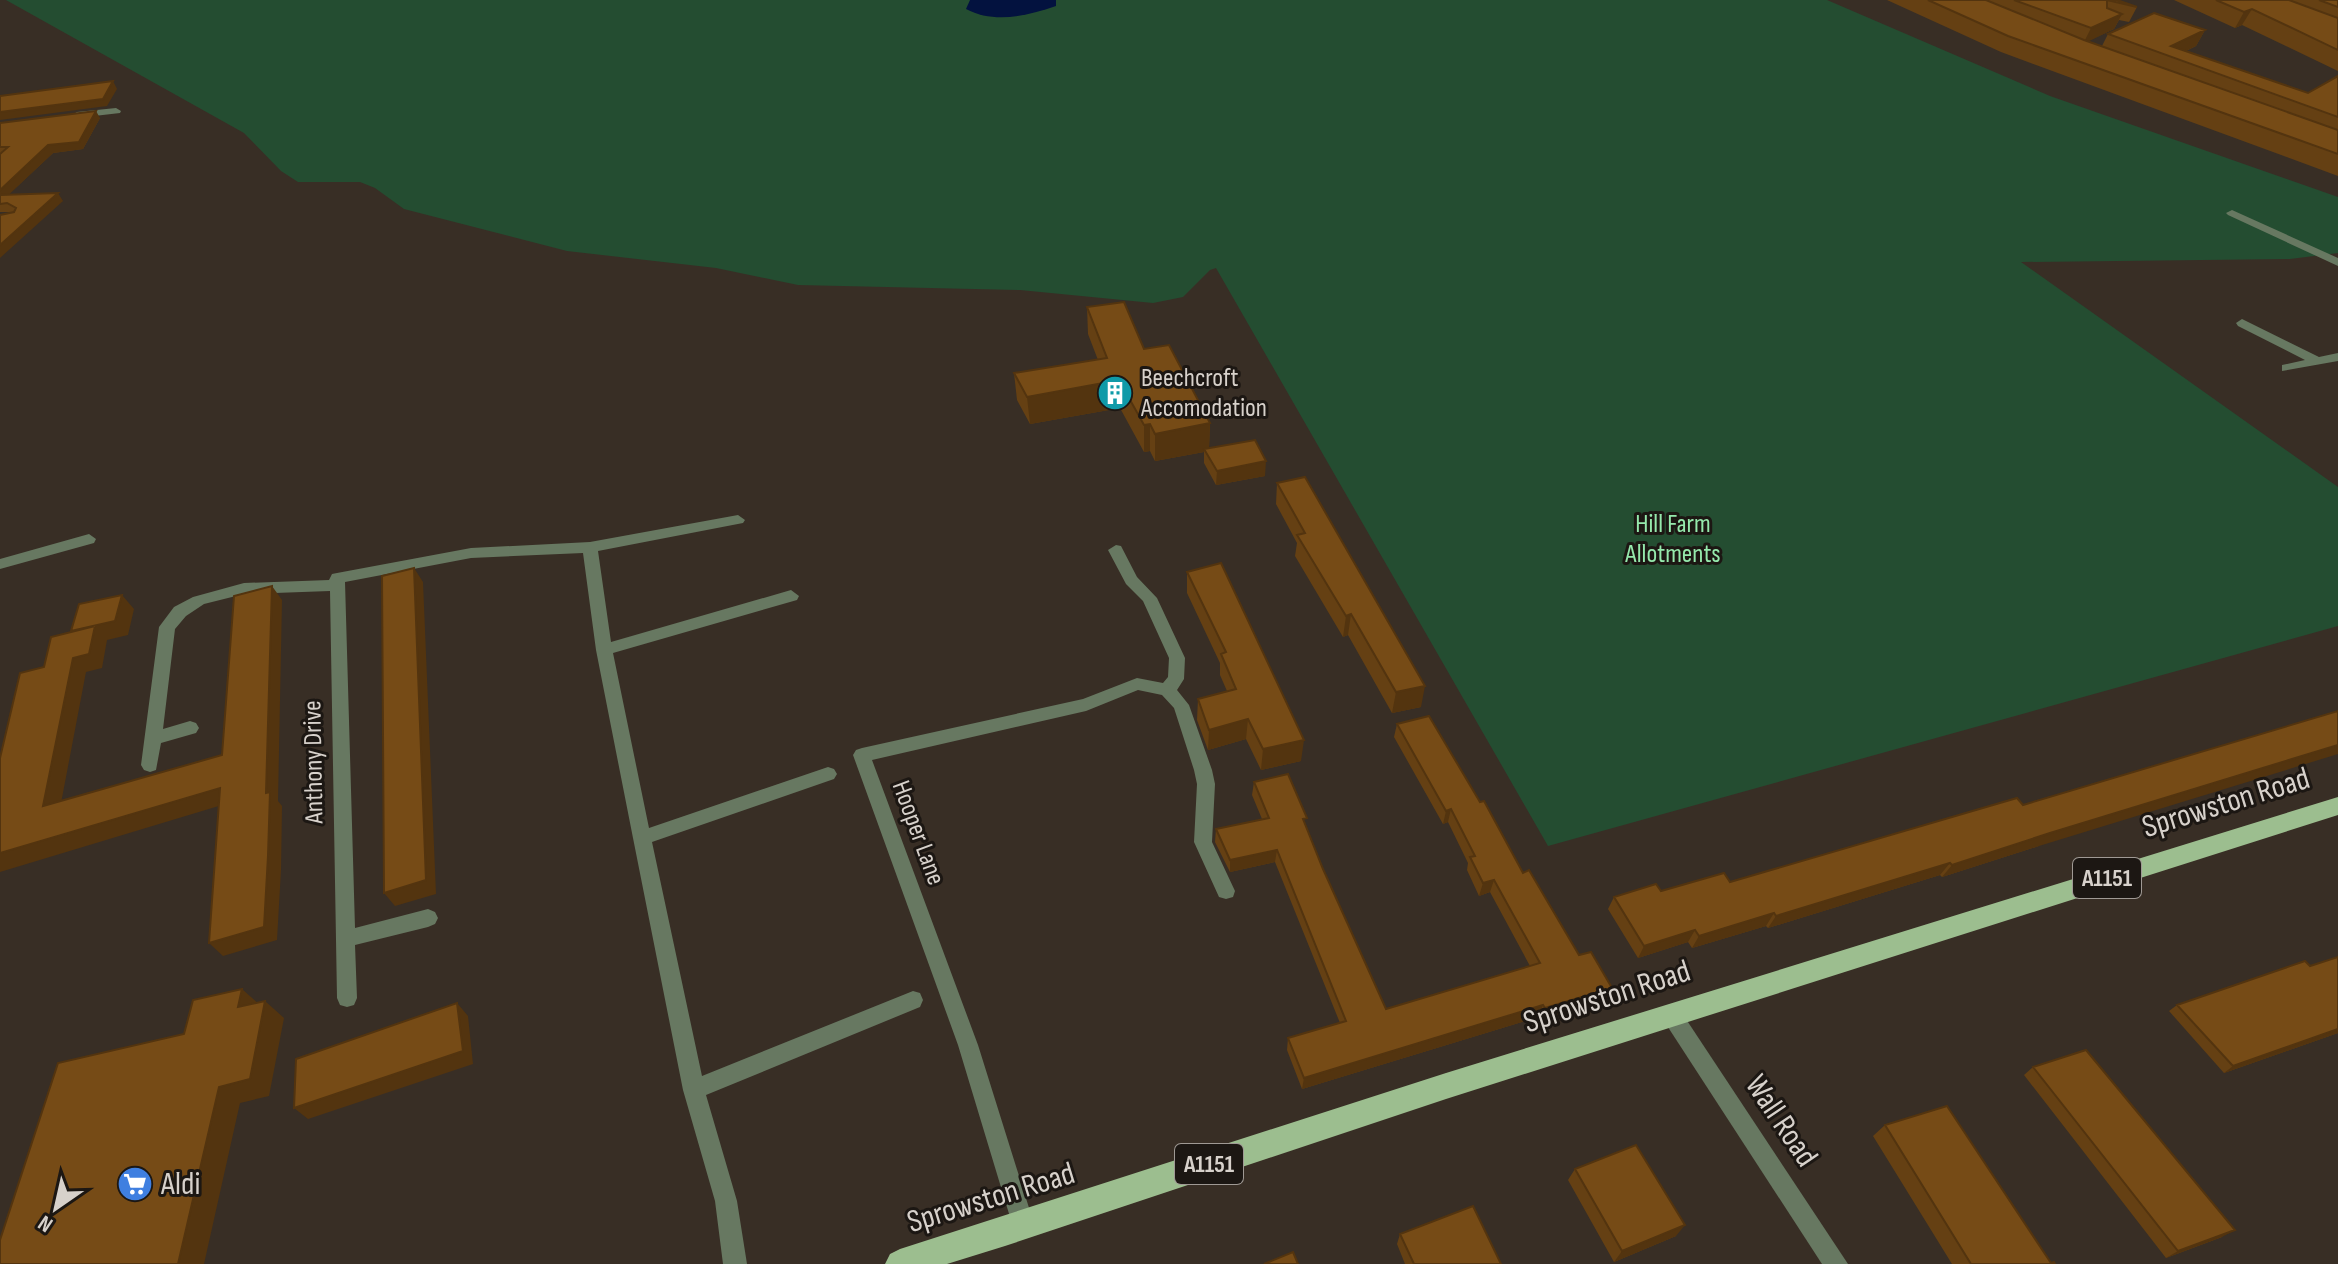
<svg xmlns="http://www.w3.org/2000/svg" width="2338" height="1264" viewBox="0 0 2338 1264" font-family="'Sofia Sans Condensed',sans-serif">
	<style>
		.green { fill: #244d31 }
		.water { fill: #03123f }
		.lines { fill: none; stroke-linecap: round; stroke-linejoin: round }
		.minor { fill: #677861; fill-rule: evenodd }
		.tertiary { fill: #677861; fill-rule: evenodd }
		.primary { fill: #9cbe8f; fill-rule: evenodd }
		.wall { fill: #654013 }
		.shaded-wall { fill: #53340f }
		.building { fill: #764b16; stroke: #53340f; stroke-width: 2 }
		.labels { text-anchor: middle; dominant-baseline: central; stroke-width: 6; stroke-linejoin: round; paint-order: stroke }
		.shield { fill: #1c1713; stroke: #9f9994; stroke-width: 2 }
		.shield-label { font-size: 24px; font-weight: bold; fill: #d7d1cb }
		.poi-label { font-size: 26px; fill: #d7d1cb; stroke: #1c1713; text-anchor: start }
		.park-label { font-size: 26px; fill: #95e9ac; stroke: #1c1713 }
		.street-label { font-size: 26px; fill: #d7d1cb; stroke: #1c1713 }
		.near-street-label { font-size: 32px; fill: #d7d1cb; stroke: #1c1713 }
		.near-poi-label { font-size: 32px; fill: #d7d1cb; stroke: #1c1713; text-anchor: start }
	</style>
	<rect width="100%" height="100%" fill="#382e25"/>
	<path class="green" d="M6,0H1827L2050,96L2338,197V253L2290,259L2021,262L2338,487V626L1548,846L1216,268L1210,270L1183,297L1153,303L1020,290L798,285L716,268L567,251L404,209L375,188L360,182H298L281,171L244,133Z"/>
	<path class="water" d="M970,0H1056V6C1027,16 994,24 966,9Z"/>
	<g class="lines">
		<path class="minor" d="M116,108L121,111L120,113L77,118L72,115L77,112Z
			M2232,210L2338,258V266L2228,215L2226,213Z
			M2242,319L2319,357L2338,353V361L2282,371V365L2305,360L2238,326L2236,323Z
			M738,515L745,520L743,523L598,551L611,642L791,590L799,596L797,600L613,653L649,828L828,767L834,769L837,774L834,779L652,842L702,1076L913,991L920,993L923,1000L920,1007L706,1095L737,1201L747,1264H723L715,1201L683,1090L633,838L596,650L583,553L471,558L345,582L355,928L428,909L435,912L438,918L435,924L428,927L355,945L357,998L354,1005L347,1007L340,1005L337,998L330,591L244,594L204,604L186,616L175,629L163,729L190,721L196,723L199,728L196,733L161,743L156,770L150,772L144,770L141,765L159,627L174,607L193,597L244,583L329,580L332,574L337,573L471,548L590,542Z
			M89,534L96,539L94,543L0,569V559Z
			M1116,545L1121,546L1137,577L1157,598L1185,658L1184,679L1177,690L1189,705L1212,770L1215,784L1212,842L1235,891L1233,897L1226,899L1219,897L1194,842L1197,784L1194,770L1174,708L1162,695L1138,690L1086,711L872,760L978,1045L1035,1227L1032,1235L1024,1238L1016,1235L1013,1227L958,1045L853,755L856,750L862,748L1083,699L1137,678L1163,683L1168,677L1169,658L1143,601L1126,584L1108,550Z"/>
		<path class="tertiary" d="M1671,1004L1678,1007L1848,1264H1822L1664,1021L1661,1014L1664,1007Z"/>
		<path class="primary" d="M2338,797V815L1446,1099L1005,1246L947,1264H885L890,1254L900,1249L1446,1073Z"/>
	</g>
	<path class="wall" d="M1887,0H2117L2137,7L2129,22L2119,20L2114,29L2088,41L2102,46L2108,34L2205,30L2196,46L2186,51L2308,93L2338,76V176L2001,52Z
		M2174,0H2338V71L2242,25L2235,28Z
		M100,118L83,149L53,153L9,194L63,201L14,212H0V123Z
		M1087,307L1144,349L1210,423L1209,448L1265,476L1216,485L1204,463V452L1155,461L1150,451L1144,452L1120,408L1030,424L1017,400L1014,373L1098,360L1088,334Z
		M1277,483L1421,707L1392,713L1348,635L1343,637L1295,556L1297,543L1276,504Z
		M1187,572L1301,761L1261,770L1246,739L1208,750L1197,720L1198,699L1227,691L1220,675V663L1187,593Z
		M1397,724L1480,802L1523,873L1606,1000L1540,1020L1538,1017L1302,1089L1287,1050L1288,1038L1340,1023L1275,862L1230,872L1215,842L1216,829L1262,819L1252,795L1254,782L1306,826L1323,869L1386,1009L1530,966L1490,892L1479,896L1467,870L1468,863L1448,822L1443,824L1394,737Z
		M2039,846L1942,877L1940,875L1768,928L1766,926L1692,948L1688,942L1638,958L1608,909L1614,897L1730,882Z
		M2310,966L2338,1033L2224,1073L2169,1011L2177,1005Z
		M2033,1067L2222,1237L2166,1258L2024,1075Z
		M1885,1125L2051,1263L2055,1264H1952L1873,1136Z
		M1575,1169L1676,1236L1614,1262L1568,1180Z
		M1400,1234L1501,1264H1405L1397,1244Z"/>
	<path class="shaded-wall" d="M2252,9L2242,25L2235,28L2244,12Z
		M2122,14L2114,29L2083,44L2091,28Z
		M2205,30L2196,46L2173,57L2171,46Z
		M113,81L117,89L107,106L0,120V112Z
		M96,111L100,118L83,149L53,153L0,203V190L48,145Z
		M58,193L63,201L0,258V245Z
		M1119,380L1120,408L1030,424L1027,397Z
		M1210,423L1209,450L1204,449V452L1155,461V434Z
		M1150,424V451L1144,452V425Z
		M1266,461L1265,476L1216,485L1217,471Z
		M414,568L423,582L436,894L395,906L384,893Z
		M272,586L282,600L278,801L282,806L281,870L277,940L223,956L209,943L266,793Z
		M122,595L134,609L128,635L107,640L102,668L86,672L58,819L43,806L71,631Z
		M1351,614L1348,635L1343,637L1346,616Z
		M1425,686L1421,707L1392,713L1396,692Z
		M1248,719L1246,739L1208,750L1209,730Z
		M1304,740L1301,761L1261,770L1263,749Z
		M2338,745V754L2039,846L1942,877L1952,865L2050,833Z
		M220,788L232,802L0,872V853Z
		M1451,809L1448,822L1443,824L1446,811Z
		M1277,850L1275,862L1230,872V860Z
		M1950,863L1940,875L1768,928L1776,916Z
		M1494,880L1490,892L1479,896L1483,883Z
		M1774,913L1766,926L1692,948L1699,936Z
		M1695,930L1688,942L1638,958L1644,946Z
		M1612,988L1606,1000L1540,1020L1545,1008Z
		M242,989L261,1006L238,1007Z
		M265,1001L284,1018L269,1096L240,1103L204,1264H178L219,1087Z
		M457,1003L468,1016L473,1064L308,1119L294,1108Z
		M1543,1005L1538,1017L1302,1089L1304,1078Z
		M2338,1029V1033L2224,1073L2233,1066Z
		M1685,1225L1676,1236L1614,1262L1622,1251Z
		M2235,1230L2222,1237L2166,1258L2178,1251Z"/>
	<path class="building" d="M1928,0H1986L2084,40L2338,130V154L2008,36Z
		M2014,0H2107V8L2122,14L2091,28Z
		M2107,0H2117L2137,7Z
		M2216,0H2289L2338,18V50L2252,9L2244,12Z
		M2319,0H2338V7Z
		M2154,13L2205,30L2171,46L2308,93L2338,76V117L2108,34Z
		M113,81L103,99L0,112V96Z
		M96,111L79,142L48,145L0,190V154L8,147H0V123Z
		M58,193L0,245V215L14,212L16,208L7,203L0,204V195Z
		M1124,302L1144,349L1169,345L1210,423L1155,434L1150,424L1144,425L1119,380L1027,397L1014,373L1107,358L1087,307Z
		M1255,440L1266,461L1217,471L1204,449Z
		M1305,477L1425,686L1396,692L1351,614L1346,616L1297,535L1305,533L1277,483Z
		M1221,563L1304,740L1263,749L1248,719L1209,730L1198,699L1236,689L1221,654L1226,652L1187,572Z
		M414,568L426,880L384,893L382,576Z
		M272,586L266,793L270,792L268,856L264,927L209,943L220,788L0,853V758L20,673L44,667L51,637L95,626L89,654L73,658L43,806L222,755L234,596Z
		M122,595L115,621L71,631L79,604Z
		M2338,711V745L2050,833L1952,865L1950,863L1776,916L1774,913L1699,936L1695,930L1644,946L1614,897L1656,884L1661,891L1724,873L1730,882L2017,798L2023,805Z
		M1429,716L1480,802L1484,801L1523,873L1529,870L1579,955L1591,952L1612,988L1545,1008L1543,1005L1304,1078L1288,1038L1346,1021L1277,850L1230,860L1216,829L1269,818L1254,782L1288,774L1307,818L1303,819L1323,869L1386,1009L1540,963L1494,880L1483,883L1470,857L1475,856L1451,809L1446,811L1397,724Z
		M2338,957V1029L2233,1066L2177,1005L2305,961L2310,966Z
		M242,989L238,1007L265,1001L250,1079L219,1087L178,1264H0V1240L58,1063L184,1034L193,1000Z
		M457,1003L463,1051L294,1108L296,1059Z
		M2086,1050L2235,1230L2178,1251L2033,1067Z
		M1947,1106L2051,1263L2054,1262L2055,1264H1971L1885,1125Z
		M1636,1145L1685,1225L1622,1251L1575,1169Z
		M1473,1206L1501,1264H1414L1400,1234Z
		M1293,1252L1298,1264H1264Z"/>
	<defs>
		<symbol id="building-disc" viewBox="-11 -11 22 22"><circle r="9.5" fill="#0f9aa8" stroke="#1c1713"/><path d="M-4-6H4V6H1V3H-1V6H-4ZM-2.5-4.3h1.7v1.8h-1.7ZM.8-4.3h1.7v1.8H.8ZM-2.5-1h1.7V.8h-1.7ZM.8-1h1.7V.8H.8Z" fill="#fff"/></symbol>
		<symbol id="supermarket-disc" viewBox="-11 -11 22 22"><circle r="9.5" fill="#3f7fe0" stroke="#1c1713"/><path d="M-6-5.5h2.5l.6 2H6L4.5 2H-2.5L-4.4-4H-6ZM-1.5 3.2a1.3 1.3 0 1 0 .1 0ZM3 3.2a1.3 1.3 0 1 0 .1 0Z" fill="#fff"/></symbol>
	</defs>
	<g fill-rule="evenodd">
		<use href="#building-disc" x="1095" y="373" width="40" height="40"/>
		<use href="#supermarket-disc" x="115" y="1164" width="40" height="40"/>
	</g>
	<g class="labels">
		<g class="shield">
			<rect x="2073" y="858" width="68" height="40" rx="6"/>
			<rect x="1175" y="1144" width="68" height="40" rx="6"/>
		</g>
		<g class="shield-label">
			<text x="2107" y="878">A1151</text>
			<text x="1209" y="1164">A1151</text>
		</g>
		<g class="poi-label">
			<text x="1141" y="378">Beechcroft<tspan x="1141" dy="30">Accomodation</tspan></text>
		</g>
		<g class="park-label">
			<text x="1673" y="524">Hill Farm<tspan x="1673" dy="30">Allotments</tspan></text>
		</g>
		<g class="street-label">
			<text transform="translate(314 762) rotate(-91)">Anthony Drive</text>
			<text transform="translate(918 833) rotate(70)">Hooper Lane</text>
		</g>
		<g class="near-street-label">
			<text transform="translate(2226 803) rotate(-17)">Sprowston Road</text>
			<text transform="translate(1607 997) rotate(-18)">Sprowston Road</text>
			<text transform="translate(1781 1121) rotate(56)">Wall Road</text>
			<text transform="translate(991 1198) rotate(-17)">Sprowston Road</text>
		</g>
		<g class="near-poi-label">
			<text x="161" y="1184">Aldi</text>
		</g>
	</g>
	<g transform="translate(56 1208) rotate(214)" stroke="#1c1713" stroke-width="6" paint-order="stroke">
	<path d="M0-6L14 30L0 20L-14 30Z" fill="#d7d1cb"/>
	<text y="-12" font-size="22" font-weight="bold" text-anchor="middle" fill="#d7d1cb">N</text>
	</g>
</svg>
